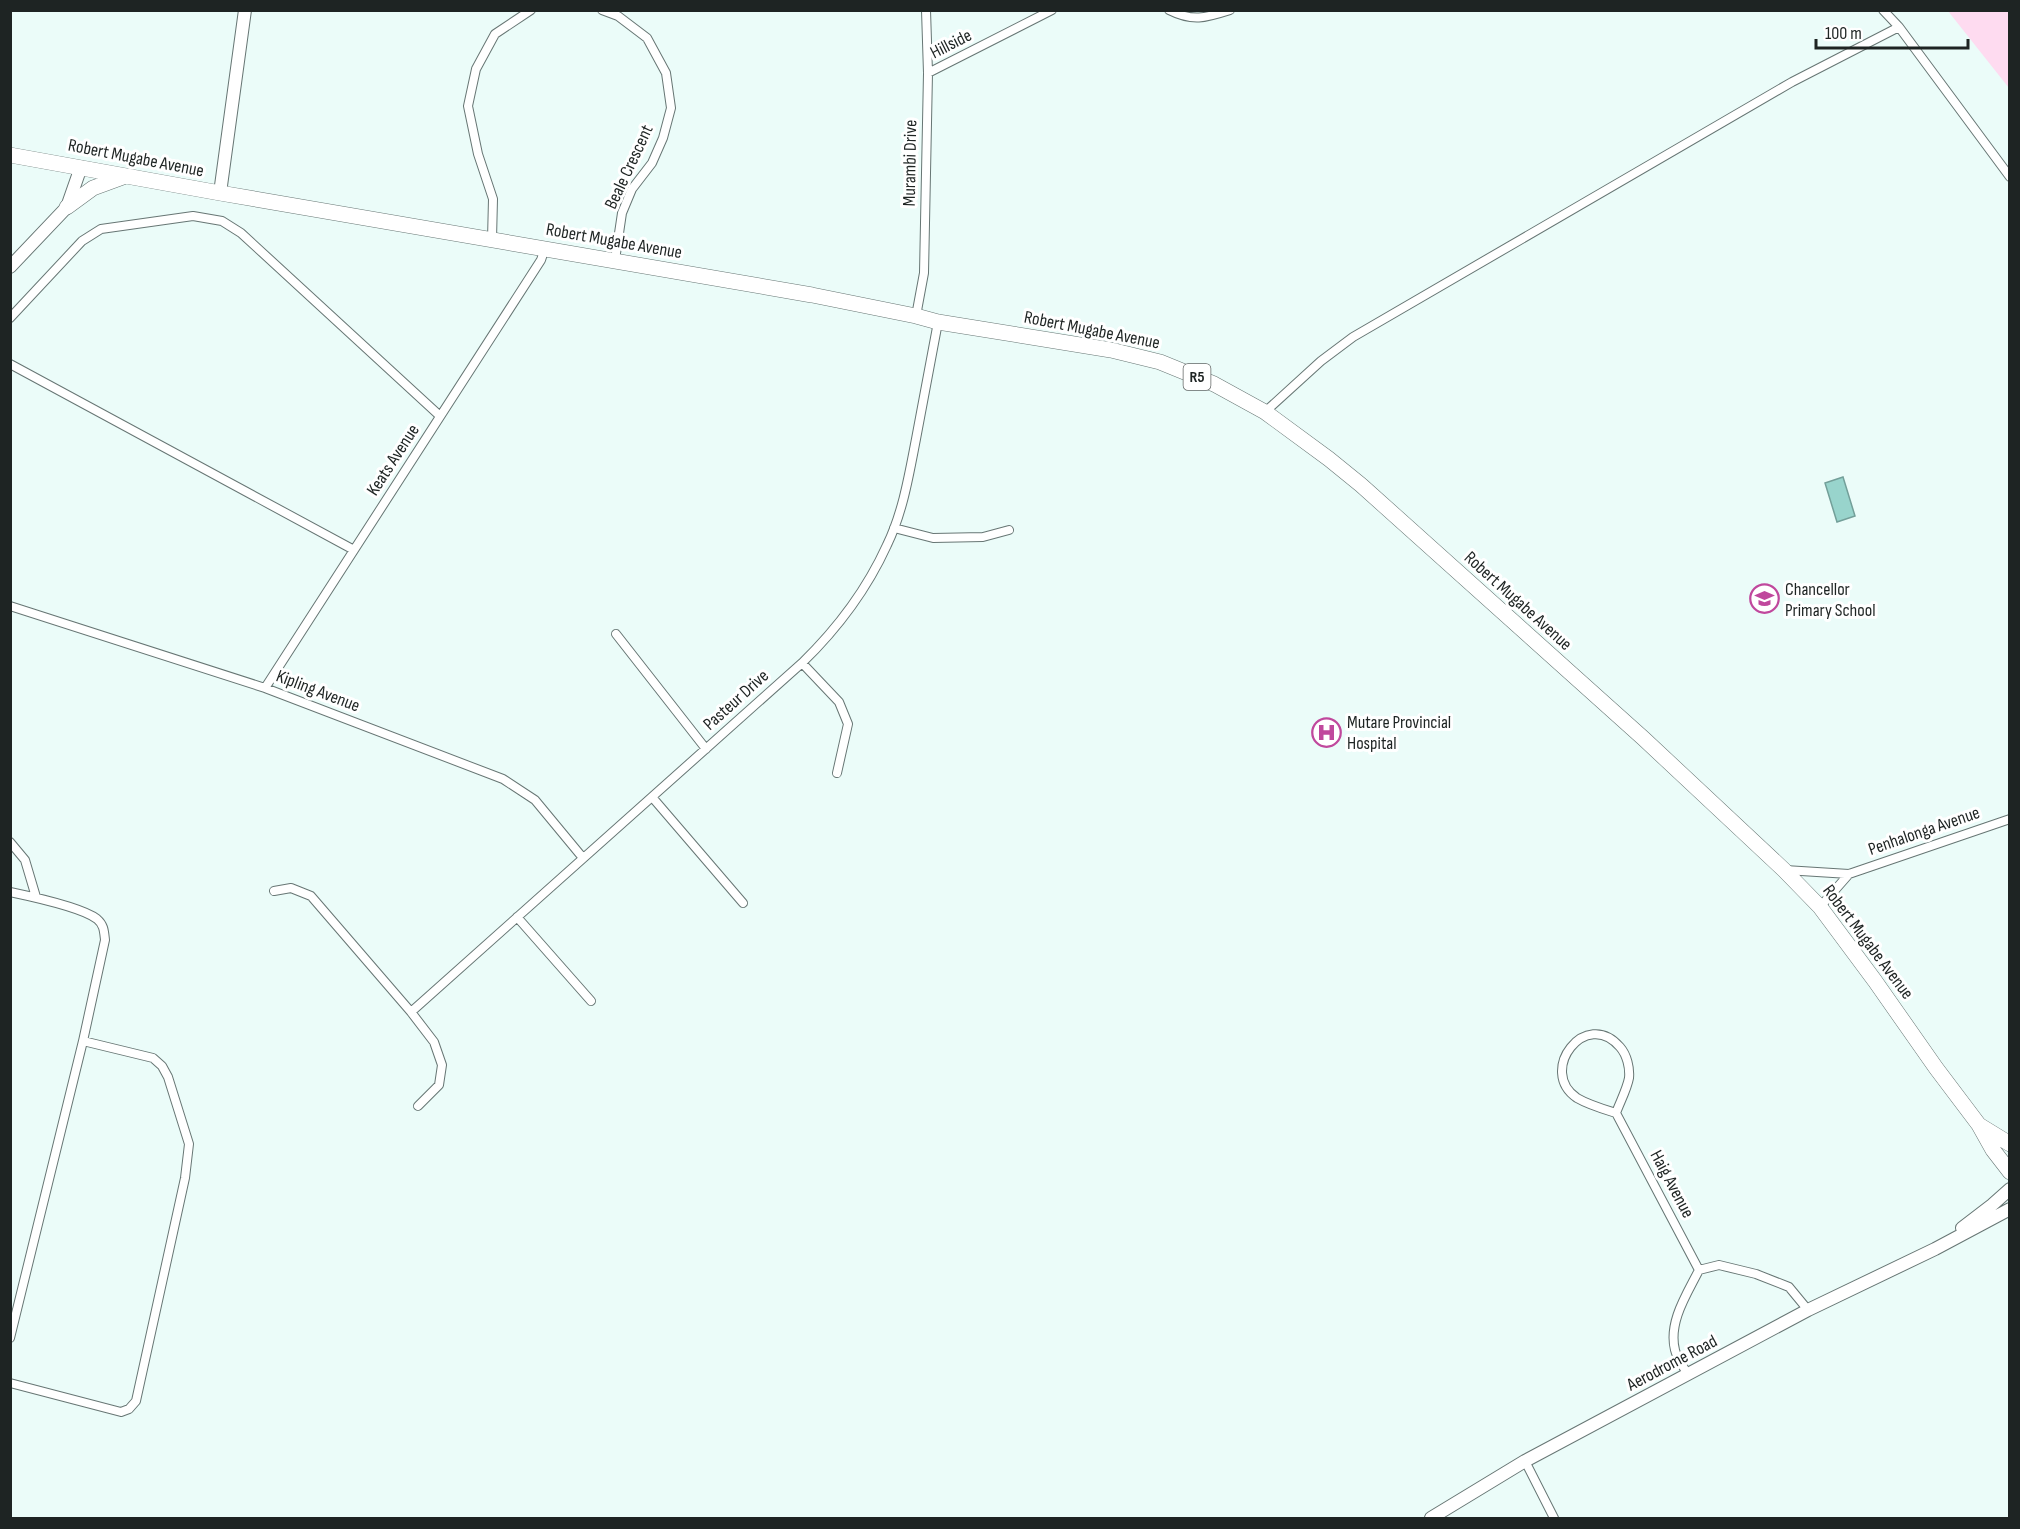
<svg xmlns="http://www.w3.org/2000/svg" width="2020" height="1529" viewBox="0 0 2020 1529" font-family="'Sofia Sans Condensed',sans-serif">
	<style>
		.green { fill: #fedbf0 }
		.water { fill: #98d4cc; stroke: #739f99; stroke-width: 1.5 }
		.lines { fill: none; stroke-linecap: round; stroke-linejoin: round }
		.street-casing { stroke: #677674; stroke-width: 10 }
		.secondary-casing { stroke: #677674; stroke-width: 14 }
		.highway-casing { stroke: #677674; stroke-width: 16 }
		.street { stroke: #fff; stroke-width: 8 }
		.secondary { stroke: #fff; stroke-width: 12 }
		.highway { stroke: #fff; stroke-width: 15 }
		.labels { text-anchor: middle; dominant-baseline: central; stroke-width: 6; stroke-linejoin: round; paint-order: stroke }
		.shield { fill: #fff; stroke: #626665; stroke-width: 1.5 }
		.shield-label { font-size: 16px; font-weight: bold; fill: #1e2423 }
		.street-label { font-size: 18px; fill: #1e2423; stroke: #fff }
		.poi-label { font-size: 18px; fill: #1e2423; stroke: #fff; text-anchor: start }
	</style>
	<rect width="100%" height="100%" fill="#ebfcf9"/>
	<path class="green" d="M1948,11H2009V88Z"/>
	<path class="water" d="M1843,477L1855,516L1837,522L1825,483Z"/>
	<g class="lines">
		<defs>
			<path id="street" d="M602,10L618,16L647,38L666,73L671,108L663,138L652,163L632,189L622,213L615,260
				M1169,10C1193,22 1205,18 1230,10
				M1883,10L1899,27L2010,177
				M928,73L1052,10
				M492,239L493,199L478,154L468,106L476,69L495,34L531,10
				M916,316L924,273L928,73L926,10
				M10,318L82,241L101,229L193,216L222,221L241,233L440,416
				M10,364L354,550
				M1265,412L1321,361L1353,337L1792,82L1899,27
				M894,528L933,538L983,537L1009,530
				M10,606L265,688L503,779L535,800L583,858
				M616,634L706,749
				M802,663L839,702L848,724L837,773
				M265,688L541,260L545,248
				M652,797L743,903
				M10,842L25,860L36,897
				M1785,870L1849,874L2010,819
				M274,891L291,888L311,896L411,1012L434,1042L442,1065L439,1085L418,1106
				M10,892C29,896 83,908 97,919C104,925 104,931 105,940L83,1041L10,1338
				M1820,907L1849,874
				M517,917L591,1001
				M411,1012L802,663C836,630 867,589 887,545C903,512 909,475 916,439C923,400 931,361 938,322
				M1616,1113C1620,1102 1627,1089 1629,1078C1630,1068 1627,1055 1620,1047C1586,1007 1537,1071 1577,1098C1589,1105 1603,1109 1616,1113L1699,1270
				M1688,1375C1684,1367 1677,1359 1675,1350C1668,1322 1687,1294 1699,1270L1719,1265L1756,1274L1789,1287L1808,1310
				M10,1383L121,1412L129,1409L136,1401L185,1178L189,1144L168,1077L162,1066L153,1058L83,1041
				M1525,1461L1554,1518"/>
			<path id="secondary" d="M220,193L245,10
				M10,267L67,207L81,167
				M1962,1228L1992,1205L2010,1189
				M1431,1518L1525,1461L1808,1310L1935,1249L2010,1209"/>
			<path id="highway" d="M10,155L220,193L812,295L916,316L938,322L1111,350L1160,362L1214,384L1265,412L1329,459L1361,485L1643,738L1784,870L1820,907L1875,981L1936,1068L1979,1125L1993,1150L2010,1172
				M67,207L93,188L123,177
				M1979,1125L2010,1144"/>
		</defs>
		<use href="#street" class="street-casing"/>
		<use href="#secondary" class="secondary-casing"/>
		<use href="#highway" class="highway-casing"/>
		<use href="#street" class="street"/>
		<use href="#secondary" class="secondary"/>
		<use href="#highway" class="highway"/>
	</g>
	<defs>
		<symbol id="school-ring" viewBox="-11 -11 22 22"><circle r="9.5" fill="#fff" stroke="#c0489d" stroke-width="1.5"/><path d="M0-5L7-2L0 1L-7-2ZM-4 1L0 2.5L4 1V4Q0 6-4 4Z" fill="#c0489d"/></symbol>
		<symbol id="hospital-ring" viewBox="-11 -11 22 22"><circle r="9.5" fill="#fff" stroke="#c0489d" stroke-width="1.5"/><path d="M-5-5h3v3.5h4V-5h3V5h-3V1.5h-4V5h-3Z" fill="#c0489d"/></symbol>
	</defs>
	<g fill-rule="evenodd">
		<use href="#school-ring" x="1748" y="582" width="33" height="33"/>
		<use href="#hospital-ring" x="1310" y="716" width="33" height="33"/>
	</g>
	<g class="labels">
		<rect class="shield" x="1183.5" y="364" width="27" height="26" rx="4.5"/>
		<g class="shield-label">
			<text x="1197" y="377">R5</text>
		</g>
		<g class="street-label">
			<text transform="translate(951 44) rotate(-27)">Hillside</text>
			<text transform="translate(136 158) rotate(11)">Robert Mugabe Avenue</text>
			<text transform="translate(910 163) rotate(-89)">Murambi Drive</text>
			<text transform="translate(629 167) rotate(-65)">Beale Crescent</text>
			<text transform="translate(614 241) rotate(10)">Robert Mugabe Avenue</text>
			<text transform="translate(1092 330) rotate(11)">Robert Mugabe Avenue</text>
			<text transform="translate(393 460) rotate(-57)">Keats Avenue</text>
			<text transform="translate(1518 601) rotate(42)">Robert Mugabe Avenue</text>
			<text transform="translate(318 691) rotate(21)">Kipling Avenue</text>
			<text transform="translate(736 700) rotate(-42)">Pasteur Drive</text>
			<text transform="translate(1924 831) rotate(-19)">Penhalonga Avenue</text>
			<text transform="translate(1868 942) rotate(53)">Robert Mugabe Avenue</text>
			<text transform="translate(1672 1184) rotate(62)">Haig Avenue</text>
			<text transform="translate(1672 1363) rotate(-28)">Aerodrome Road</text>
		</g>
		<g class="poi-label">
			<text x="1785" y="589">Chancellor<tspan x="1785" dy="21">Primary School</tspan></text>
			<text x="1347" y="722">Mutare Provincial<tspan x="1347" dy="21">Hospital</tspan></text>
		</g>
	</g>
	<rect width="2020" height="1529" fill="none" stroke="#1e2423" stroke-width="24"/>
	<path d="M1816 39v9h152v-9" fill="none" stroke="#1e2423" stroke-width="3"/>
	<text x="1825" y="39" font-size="18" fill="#1e2423" stroke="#ffffff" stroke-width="4.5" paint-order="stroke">100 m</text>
</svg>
